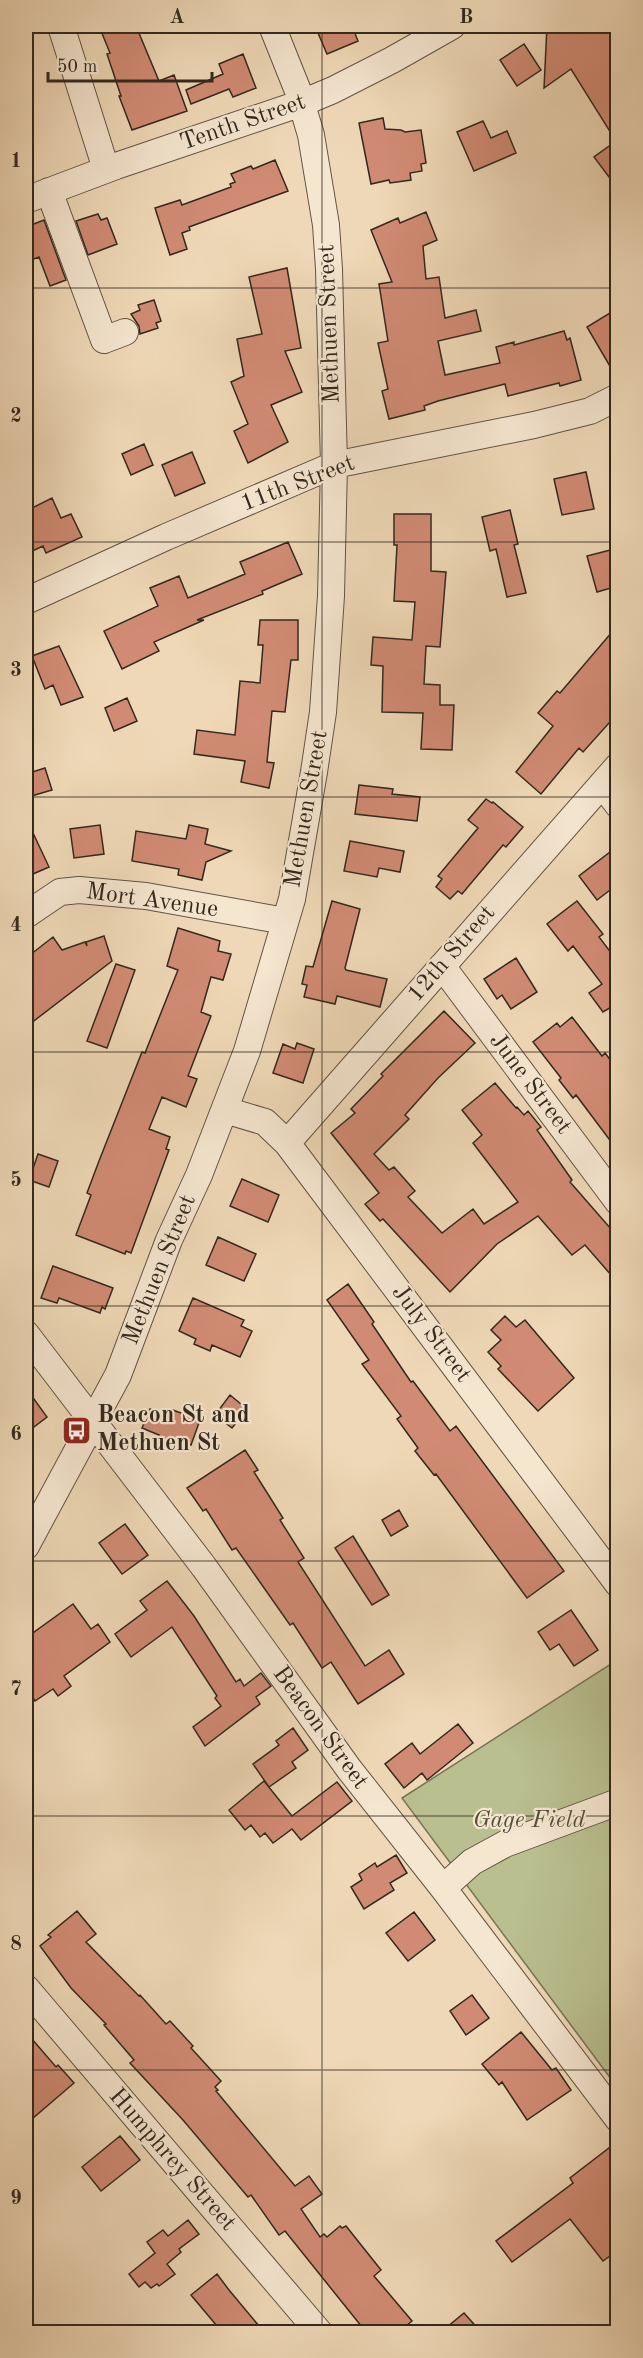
<svg xmlns="http://www.w3.org/2000/svg" width="643" height="2358" viewBox="0 0 643 2358" font-family="'Old Standard TT',serif">
	<style>
		.green { fill: #b9bf8f; stroke: #767456; stroke-width: 1.5 }
		.building { fill: #d18b74; stroke: #32281e; stroke-width: 1.5 }
		.lines { fill: none; stroke-linecap: round; stroke-linejoin: round }
		.minor-casing { stroke: #615444; stroke-width: 28 }
		.minor { stroke: #f5e6d0; stroke-width: 26 }
		.grid { fill: none; stroke: #32281e; stroke-width: 1.5; stroke-opacity: 0.55 }
		.labels { text-anchor: middle; dominant-baseline: central; stroke-width: 4.5; stroke-linejoin: round; paint-order: stroke }
		.street-label { font-size: 24px; fill: #32281e; stroke: #f5e6d0 }
		.poi-label { font-size: 24px; font-weight: bold; fill: #32281e; stroke: #f5e6d0; text-anchor: start }
		.park-label { font-size: 24px; font-style: italic; fill: #544e3a; stroke: #f5e6d0 }
		.neatline { fill: none; stroke: #32281e; stroke-width: 2 }
		.grid-label { font-size: 20px; text-anchor: middle; font-weight: bold; fill: #32281e }
	</style>
	<rect width="100%" height="100%" fill="#efd8b7"/>
	<filter id="stains"><feTurbulence type="fractalNoise" baseFrequency=".00333" numOctaves="4"/><feColorMatrix values="0 0 0 0 .2 0 0 0 0 .09 0 0 0 0 .02 0 0 0 .5 -.17"/></filter>
	<radialGradient id="worn" r=".72"><stop offset=".6" stop-color="#630" stop-opacity="0"/><stop offset="1" stop-color="#630" stop-opacity=".3"/></radialGradient>
	<path class="green" d="M617,1660V2087L402,1798Z"/>
	<path class="building" d="M99,26H136L159,81L174,75L187,111L132,130L119,96H121L107,54L110,53Z
		M315,26H352L358,41L327,54Z
		M547,26H618V189L594,157L616,141L571,69L544,88Z
		M524,44L541,70L517,86L500,60Z
		M243,54L256,88L233,97L229,89L191,104L186,90L223,74L219,64Z
		M383,118L385,129L401,130L405,132L421,130L426,163L421,164L422,171L410,173L411,180L390,183L389,180L371,184L359,123Z
		M483,121L491,138L507,131L516,153L474,171L457,132Z
		M275,160L288,191L189,227L190,230L182,233L187,249L170,255L155,208L180,200L182,205L231,187L230,184L235,182L231,174L251,166L253,169Z
		M426,212L437,240L423,246L426,279L439,277L445,318L476,310L481,331L438,341L445,375L500,363L496,347L514,342V345L564,331L567,340L570,338L581,380L560,386L559,383L508,396L505,384L438,401L424,406L425,410L389,419L382,391L388,389L378,343L388,341L379,284L392,282L371,230L398,218L400,223Z
		M98,214L101,220L107,218L117,244L88,255L76,221Z
		M44,220L66,280L50,286L39,257L26,262V227Z
		M287,268L301,348L285,351L302,392L271,405L288,442L248,463L234,431L248,424L231,382L244,376L237,339L262,334L249,277Z
		M154,300L161,321L156,323L158,328L140,334L139,326L131,314L140,310L138,305Z
		M618,308V380L587,327Z
		M144,444L153,465L131,475L122,454Z
		M192,452L205,483L175,496L162,465Z
		M586,472L594,509L562,515L554,479Z
		M52,498L61,518L71,514L82,537L46,553L43,546L26,554V511Z
		M510,510L518,544L514,545L526,593L507,597L496,549L490,551L482,517Z
		M394,514H431V571L446,572L440,647L426,646L424,684L440,685V705H454L452,750L421,749L423,713L382,712L383,666L371,665L373,637L412,640L415,602L394,601L397,545H394Z
		M288,542L302,574L262,591L263,594L197,620H204L154,642L159,651L122,669L104,631L158,606L150,588L179,576L188,598L245,574L240,562Z
		M618,548V586L597,592L587,556Z
		M260,620H298V660H291L285,712L272,711L267,762L274,763L269,788L241,782L245,761L194,754L197,730L235,735L240,681L260,683L263,645H258Z
		M618,625V713L583,752L579,748L541,794L516,772L553,726L538,713L557,691L560,693Z
		M59,646L83,697L61,705L53,685L45,689L32,656Z
		M127,698L137,721L114,731L105,708Z
		M45,768L52,790L28,797L26,787V774Z
		M359,785L393,789L392,794L420,797L417,821L355,814Z
		M486,799L492,803L493,802L523,827L506,847L503,845L462,894L458,891L450,899L436,887L442,879L438,876L478,828L468,820Z
		M26,818L49,867L26,877Z
		M100,825L104,854L74,858L70,829Z
		M189,825L208,829L205,844L231,851L206,862L202,880L178,875L179,869L132,861L136,831L186,839Z
		M350,841L404,851L400,872L379,868L377,877L344,871Z
		M610,852L618,861V884L597,900L579,876Z
		M332,901L360,909L345,968L346,970L387,979L380,1007L337,996L335,1004L304,997L307,985L302,984L306,966L313,967Z
		M577,901L603,934L599,937L618,962V1003L603,1012L589,993L602,984L573,946L568,951L547,924Z
		M178,928L220,941L218,951L231,954L223,980L211,977L201,1012L211,1016L188,1076L197,1079L186,1107L162,1097L149,1129L170,1137L166,1149L169,1150L131,1253L126,1251L125,1254L76,1235L91,1195L87,1193L99,1161L142,1052L145,1053L178,970L167,966Z
		M104,936L112,961L26,1027V958L53,937L62,950L85,942L87,946L86,942Z
		M516,958L537,992L511,1009L502,995L497,999L484,979Z
		M116,964L135,970L107,1048L87,1041Z
		M444,1011L475,1043L438,1078L405,1115L409,1119L374,1154L389,1170L394,1167L415,1191L408,1197L442,1233L473,1209L484,1224L518,1202L473,1143L482,1135L462,1110L495,1083L516,1108L517,1107L524,1115L528,1111L541,1127L537,1130L572,1180L570,1182L618,1237V1283L585,1245L572,1255L538,1216L497,1244L450,1292L383,1219L380,1221L365,1204L379,1193L331,1133L355,1113L351,1109L383,1076L381,1074Z
		M572,1017L602,1056L605,1053L618,1070V1151L576,1095L573,1098L559,1080L561,1078L533,1042L557,1023L560,1027Z
		M297,1043L314,1049L303,1083L273,1073L283,1044L295,1049Z
		M38,1154L58,1161L49,1187L29,1180Z
		M242,1179L279,1195L268,1222L230,1206Z
		M218,1237L256,1254L244,1281L206,1265Z
		M53,1266L113,1288L105,1309L102,1307L100,1313L59,1298L57,1303L41,1298Z
		M348,1284L374,1322L372,1324L411,1382L413,1381L450,1431L456,1426L564,1571L527,1598L436,1474L434,1475L415,1451L418,1448L397,1419L401,1416L362,1364L369,1360L327,1300Z
		M193,1298L244,1320L241,1326L252,1331L240,1357L212,1345L210,1351L194,1344L196,1339L179,1331Z
		M505,1316L516,1327L525,1320L574,1378L538,1411L498,1369L501,1366L488,1352L501,1340L491,1330Z
		M26,1388L47,1417L26,1433Z
		M230,1395L247,1409L232,1428L215,1415Z
		M150,1409L167,1416L170,1409L200,1420L191,1445L180,1441L177,1450L157,1442L159,1435L142,1428Z
		M245,1450L258,1470L254,1472L283,1518L280,1520L304,1558L298,1562L365,1666L389,1650L404,1674L358,1704L331,1662L322,1668L293,1623L290,1625L236,1548L232,1550L206,1509L203,1511L187,1488Z
		M399,1510L408,1526L391,1536L382,1520Z
		M125,1524L148,1555L122,1574L99,1543Z
		M353,1536L389,1595L372,1605L335,1548Z
		M167,1581L194,1616L236,1682L240,1679L244,1686L261,1673L271,1686L256,1697L260,1704L205,1746L193,1727L221,1706L215,1698L217,1696L172,1627L131,1657L115,1634L147,1610L140,1601Z
		M73,1604L91,1629L98,1624L110,1642L64,1676L71,1686L58,1696L53,1689L35,1701L26,1687V1675L32,1670L26,1660V1638Z
		M571,1610L598,1650L574,1666L559,1644L550,1650L538,1632Z
		M458,1724L473,1743L427,1780L422,1773L404,1788L385,1764L412,1743L420,1754Z
		M293,1728L308,1750L292,1762L296,1768L269,1787L253,1764L279,1745L276,1741Z
		M264,1781L292,1816L337,1782L352,1801L301,1840L292,1829L273,1843L265,1833L260,1837L251,1825L245,1830L229,1810Z
		M396,1855L407,1873L390,1883L394,1890L364,1909L351,1887L362,1880L359,1874L375,1863L377,1867Z
		M77,1911L96,1934L86,1942L139,1996L140,1995L166,2024L170,2021L193,2046L191,2048L221,2081L215,2087L218,2090L216,2091L295,2186L309,2176L322,2194L301,2209L320,2237L324,2234L327,2237L340,2226L342,2228L346,2226L381,2270L374,2276L412,2321L399,2332H366L285,2231L279,2235L251,2195L248,2197L183,2120L130,2063L134,2060L104,2025L106,2024L71,1988L40,1946L51,1937L48,1935Z
		M414,1912L435,1940L408,1961L386,1933Z
		M472,1995L489,2018L466,2035L450,2011Z
		M26,2032L56,2067L58,2065L74,2083L26,2124Z
		M521,2032L552,2070L556,2068L571,2090L527,2120L502,2082L499,2085L482,2064Z
		M120,2136L140,2160L101,2191L82,2167Z
		M618,2141V2250L603,2261L570,2219L512,2262L496,2241L573,2183L570,2178Z
		M188,2220L199,2234L179,2249L181,2252L167,2264L175,2274L159,2286L157,2284L151,2288L145,2282L139,2287L129,2274L155,2253L147,2242L163,2230L168,2236Z
		M217,2274L229,2290L264,2332H222L191,2295Z
		M464,2313L481,2332H441Z"/>
	<g class="lines">
		<defs>
			<path id="minor" d="M61,26L106,169
				M49,191L104,340L125,332
				M26,200L116,166L302,103L333,90L392,60L452,26
				M26,601L166,537L334,465L534,425L590,411L618,397
				M602,784L618,805
				M26,915L60,892L79,890L146,896L285,921
				M442,966L618,1202
				M225,1110L265,1122L287,1143L618,1584
				M287,1143L618,766
				M26,1334L204,1567L349,1769L443,1888L618,2119
				M26,1546L118,1375L169,1240L199,1175L247,1051L292,899L314,772L323,712L331,596L334,465L329,269L326,225L311,135L298,91L272,26
				M443,1888L472,1862L505,1844L618,1802
				M26,1988L319,2332"/>
		</defs>
		<use href="#minor" class="minor-casing"/>
		<use href="#minor" class="minor"/>
	</g>
	<path class="grid" d="M322,26V2332M26,288H618M26,542H618M26,797H618M26,1052H618M26,1306H618M26,1561H618M26,1816H618M26,2070H618"/>
	<defs>
		<symbol id="bus-square" viewBox="-11 -11 22 22"><rect x="-9" y="-9" width="18" height="18" rx="4" fill="#8f2418" stroke="#f5e6d0"/><path d="M-5-6H5V4H4V6H2V4H-2V6H-4V4H-5ZM-3.5-4V0h7V-4ZM-3.5 1.2v1.5H-2V1.2ZM2 1.2v1.5H3.5V1.2Z" fill="#fff"/></symbol>
	</defs>
	<g fill-rule="evenodd">
		<use href="#bus-square" x="60" y="1414" width="33" height="33"/>
	</g>
	<g class="labels">
		<g class="street-label">
			<text transform="translate(243 123) rotate(-19)">Tenth Street</text>
			<text transform="translate(330 324) rotate(-92)">Methuen Street</text>
			<text transform="translate(298 484) rotate(-21)">11th Street</text>
			<text transform="translate(307 809) rotate(-80)">Methuen Street</text>
			<text transform="translate(152 901) rotate(8)">Mort Avenue</text>
			<text transform="translate(452 954) rotate(-49)">12th Street</text>
			<text transform="translate(530 1084) rotate(53)">June Street</text>
			<text transform="translate(160 1270) rotate(-68)">Methuen Street</text>
			<text transform="translate(431 1334) rotate(53)">July Street</text>
			<text transform="translate(320 1728) rotate(54)">Beacon Street</text>
			<text transform="translate(172 2160) rotate(49)">Humphrey Street</text>
		</g>
		<g class="poi-label">
			<text x="97" y="1416">Beacon St and<tspan x="97" dy="28">Methuen St</tspan></text>
		</g>
		<g class="park-label">
			<text x="529" y="1821">Gage Field</text>
		</g>
	</g>
	<rect width="643" height="2358" fill="none" stroke="#efd8b7" stroke-width="66"/>
	<path d="M48 72v9h164v-9" fill="none" stroke="#32281e" stroke-width="3"/>
	<text x="57" y="72" font-size="18" fill="#32281e" stroke="#f5e6d0" stroke-width="4.5" paint-order="stroke">50 m</text>
	<rect x="33" y="33" width="577" height="2292" class="neatline"/>
	<g class="grid-label">
		<text x="177" y="23">A</text>
		<text x="466" y="23">B</text>
		<text x="16" y="167">1</text>
		<text x="16" y="422">2</text>
		<text x="16" y="676">3</text>
		<text x="16" y="931">4</text>
		<text x="16" y="1186">5</text>
		<text x="16" y="1440">6</text>
		<text x="16" y="1695">7</text>
		<text x="16" y="1950">8</text>
		<text x="16" y="2204">9</text>
	</g>
	<rect width="100%" height="100%" filter="url(#stains)"/>
	<rect width="100%" height="100%" fill="url(#worn)"/>
</svg>
